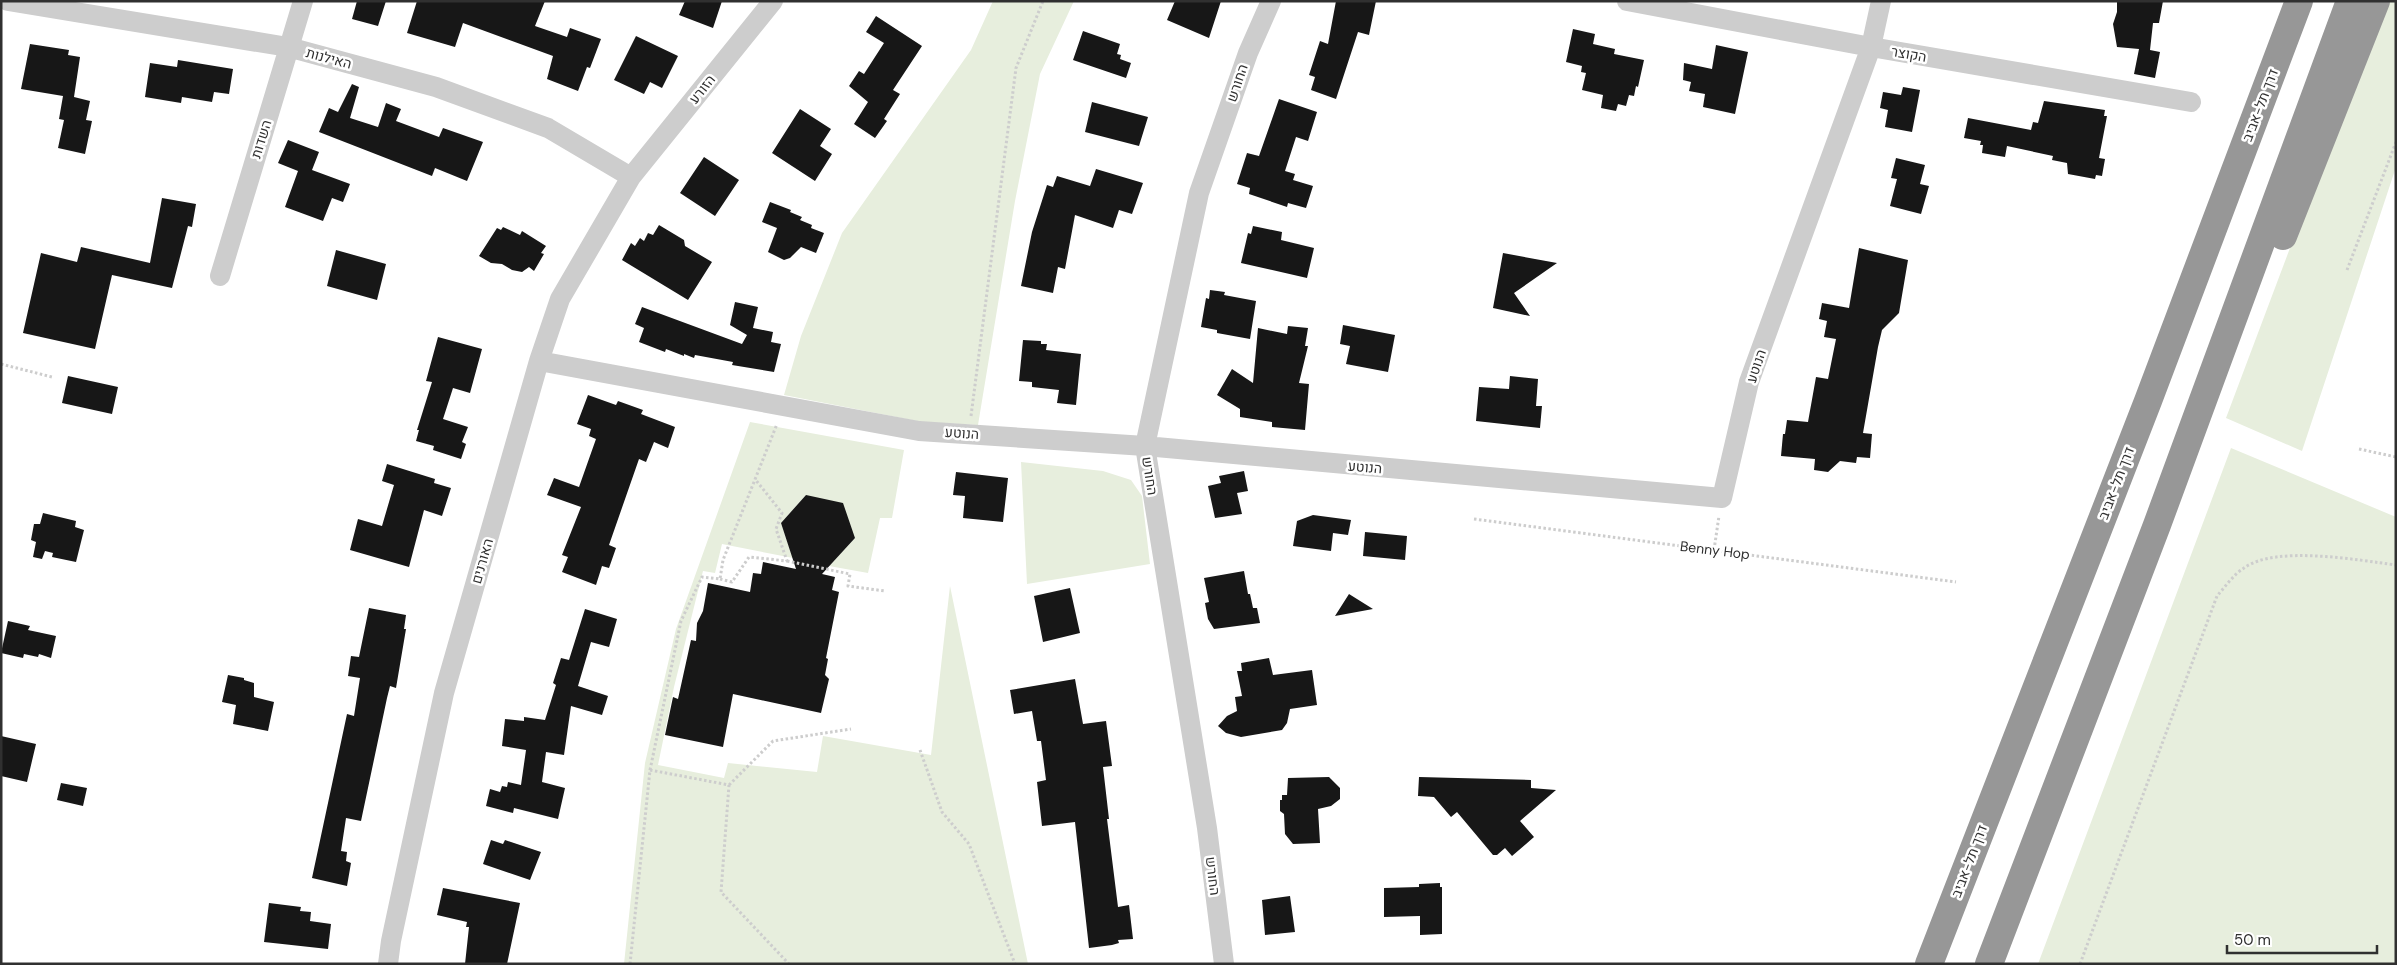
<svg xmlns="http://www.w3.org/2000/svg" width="2397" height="965" viewBox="0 0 2397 965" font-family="'DM Sans',Heebo,sans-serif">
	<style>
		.green { fill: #e7eedd }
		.building { fill: #171717 }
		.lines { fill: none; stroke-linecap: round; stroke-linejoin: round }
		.path { stroke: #cdcdcd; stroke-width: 3; stroke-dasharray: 2.5 2.5; stroke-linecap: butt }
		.minor { stroke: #cdcdcd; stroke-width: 20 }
		.highway { stroke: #979797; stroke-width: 28 }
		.labels { text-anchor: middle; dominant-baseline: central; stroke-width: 5; stroke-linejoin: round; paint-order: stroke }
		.street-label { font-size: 14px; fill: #303030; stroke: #fff }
	</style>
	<rect width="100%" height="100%" fill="#fff"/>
	<path class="green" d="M993,1H1074L1040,74L1015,201L978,425L922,422L784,395L801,336L842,233L971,50Z
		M2383,1H2396V167L2302,451L2226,418Z
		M750,422L904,450L892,518H880L868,573L829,566L855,538L806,495L781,523L793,558L722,544L715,573L703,571L674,687L658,765L724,778L728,763L817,772L823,736L931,755L950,586L1028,964H624L645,763L676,629Z
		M2231,448L2396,517V964H2038Z
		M1021,462L1103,471L1131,480L1142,496L1150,564L1027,584Z"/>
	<path class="building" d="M357,1H386L378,26L352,19Z
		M417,1H545L535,26L567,37L570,28L601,39L590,68L587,67L578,91L547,79L553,56L463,23L455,47L407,33Z
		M685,1H722L713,28L679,15Z
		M1175,1H1221L1209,38L1167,20Z
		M1336,1H1376L1369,35L1358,32L1336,99L1311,90L1315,77L1309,75L1320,41L1328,44Z
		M2117,1H2163L2159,23H2153L2150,50L2160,52L2155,78L2134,74L2139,49L2117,47L2113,24L2117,12Z
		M876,16L922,46L893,90L900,94L884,119L887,121L875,138L854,124L868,102L849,86L859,71L864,74L884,43L866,32Z
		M1573,29L1595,34L1593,44L1615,49L1614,54L1644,60L1638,87L1636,86L1634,96L1629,95L1626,106L1618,104L1616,111L1601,108L1603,95L1582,90L1586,73L1581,72L1582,66L1566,62Z
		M1083,31L1120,44L1117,54L1121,55L1120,59L1131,63L1126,78L1073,60Z
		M636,36L678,56L662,88L650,82L644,94L614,80Z
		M30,44L69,50L68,55L80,57L74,97L90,101L86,120L92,121L85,154L58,148L64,120L59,119L63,96L21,89Z
		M1716,45L1748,52L1735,114L1703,107L1705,94L1689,91L1691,82L1683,80L1684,63L1712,69Z
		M178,60L233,69L229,94L214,92L212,102L182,97L181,103L145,97L150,63L177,67Z
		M352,84L359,87L350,118L378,127L386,103L401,109L396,121L439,137L443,128L483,142L467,181L435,168L432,176L319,132L329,108L338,112Z
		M1903,87L1920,90L1912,132L1885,127L1888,110L1880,108L1883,92L1901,95Z
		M1279,99L1317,112L1308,141L1296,137L1285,171L1295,174L1293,180L1313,186L1306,208L1288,203L1287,207L1249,194L1250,188L1237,184L1247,153L1259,156Z
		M2044,101L2105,110L2104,116H2107L2099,158L2105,159L2102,176L2096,175L2095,179L2068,174L2067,163L2052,160L2053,156L2007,146L2005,157L1982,153L1983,145H1980L1981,141L1964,138L1968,118L2031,130L2033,122L2038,123Z
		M1092,102L1148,117L1139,146L1085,132Z
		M800,109L831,129L820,146L832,154L815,181L772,153Z
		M288,140L319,152L312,170L350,184L343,202L332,198L323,221L285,207L298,171L278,163Z
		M704,157L739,180L715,216L680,193Z
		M1896,158L1925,165L1920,184L1929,186L1921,214L1890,206L1897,179L1891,178Z
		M1096,169L1143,183L1132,214L1119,210L1113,228L1075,215L1065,269L1058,267L1053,293L1021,286L1032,232L1047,185L1053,187L1057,176L1090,186Z
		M162,198L196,204L192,227L188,226L172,288L112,275L95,349L23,333L41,253L77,262L81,247L150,263Z
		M770,202L791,210L790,212L802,217L800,220L812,225L811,228L824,233L816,253L801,247L790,258L784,260L768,252L777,228L762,222Z
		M659,225L684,240L685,246L712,262L688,300L622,260L631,243L635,246L640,238L644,241L648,233L653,235Z
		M1253,226L1282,232L1281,240L1314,248L1307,278L1241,263L1248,233L1251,234Z
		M503,227L520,235L522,231L546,246L541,253L544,254L534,271L529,267L522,272L512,270L502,264L491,263L479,256L497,228L501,230Z
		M1859,248L1908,260L1899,313L1882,330L1878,347L1863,433L1872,434L1870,458L1857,457L1856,463L1840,461L1828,472L1814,470L1815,459L1781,456L1783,434H1785L1787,420L1808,422L1816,377L1828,379L1836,339L1824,337L1827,321L1819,319L1822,303L1849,308Z
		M336,250L386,264L377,300L327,286Z
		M1503,253L1557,263L1514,293L1530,316L1493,308Z
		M1210,290L1225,292L1224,295L1256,301L1250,339L1217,333V330L1201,327L1206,298L1209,299Z
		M735,302L758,307L753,328L773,332L771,342L781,344L774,372L732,365L733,362L695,355L694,358L684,354V356L666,349L665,352L639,342L644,328L635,324L642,307L742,344L747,335L730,325Z
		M1343,325L1395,335L1388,372L1346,364L1350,346L1340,344Z
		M1288,326L1308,328L1305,346H1308L1299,383L1309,384L1305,430L1272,427V422L1240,417V409L1217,395L1232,369L1253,383L1258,328L1287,334Z
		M438,337L482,349L470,393L453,388L443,419L468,427L462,442L466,444L461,459L433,450L434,446L416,441L419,430H417L432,382L426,381Z
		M1023,340L1041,341V344H1047L1046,350L1081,354L1076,405L1057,403L1059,390L1032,387V382L1019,381Z
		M68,376L118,387L112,414L62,403Z
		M1510,376L1538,379L1536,406H1542L1540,428L1476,421L1479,387L1509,389Z
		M588,395L616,405L618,401L643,410L641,414L675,427L668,448L654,442L646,462L639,459L609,545L616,548L609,568L602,566L596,585L562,572L568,557L562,555L581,507L547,495L554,478L579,487L596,439L589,436L591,429L577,424Z
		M387,464L435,479L434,483L451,488L442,516L424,510L409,567L350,550L358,519L382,526L394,485L382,481Z
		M1244,471L1248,491L1237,493L1242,514L1215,518L1208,486L1221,483L1219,476Z
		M956,472L1008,478L1003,522L963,518L965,496L953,495Z
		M806,495L843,503L855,538L822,574L835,577L832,590L839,592L826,658L828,659L825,675L829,679L821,713L733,694L723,747L665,735L673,697L678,699L691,640L696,641L697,623L703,611L708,583L750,592L753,573L761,574L763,562L796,569L781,523Z
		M43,513L76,521L75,527L84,530L76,562L52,557L53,553L45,551L42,559L33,557L36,542L31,540L34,524H40Z
		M1313,515L1351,520L1348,535L1333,533L1331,551L1293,546L1297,521Z
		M1365,532L1407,536L1405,560L1363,556Z
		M1244,571L1248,594H1250L1253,608H1257L1260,623L1214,629L1208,619L1205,603L1209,602L1204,578Z
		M1070,588L1080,633L1043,642L1034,596Z
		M1349,594L1373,609L1335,616Z
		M369,608L406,615L404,629H406L396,688L390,686L387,698L361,821L346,818L341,851L347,852L346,861L351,863L347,886L312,878L347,714L354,716L360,678L348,676L351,656L359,657Z
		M585,609L617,619L609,647L591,642L578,686L608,696L602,715L571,706L564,755L546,752L542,782L565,788L558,819L514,808L513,813L486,806L490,789L500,792L502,786L507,787L508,782L521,785L526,750L502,746L505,719L524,721V717L545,720L556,685L553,683L561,658L569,660Z
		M8,621L30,626L28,630L56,636L51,658L39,654L38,657L24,654L23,658L1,653Z
		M1269,658L1273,675L1312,670L1317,705L1290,709L1287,723L1282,730L1241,737L1226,733L1218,726L1227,716L1237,711L1235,697L1242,696L1237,671H1242L1241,663Z
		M228,675L244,678V680L254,683V697L274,702L268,731L233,724L236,705L222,702Z
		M1075,679L1083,724L1106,721L1112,766L1103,767L1109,819H1107L1118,907L1129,905L1133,939L1118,940L1119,943L1112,945L1089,948L1075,822L1042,826L1037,782L1046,780L1041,741H1037L1032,711L1014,714L1010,690Z
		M1,736L36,744L27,782L1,776Z
		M1329,777L1340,788V799L1331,806L1318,809L1320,843L1293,844L1285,834L1284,814L1280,811V800H1282V795H1287L1288,778Z
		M1419,777L1531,780V788L1556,790L1520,821L1534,837L1512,856L1505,848L1497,855H1493L1457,812L1451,817L1434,797L1418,796Z
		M61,783L87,788L83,806L57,800Z
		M491,840L503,844L505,840L541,852L530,880L483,864Z
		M1440,883V887H1442V934L1420,935V916L1384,917V888L1419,887V884Z
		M443,888L520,903L507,964H465L469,927H466L467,922L437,915Z
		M1290,896L1295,932L1265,935L1262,900Z
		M269,903L301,907L300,911L311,912L310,921L331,924L328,949L264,942Z"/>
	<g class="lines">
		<path class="path" d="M2347,270L2396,142
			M1,364L52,377
			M971,416L1016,68L1043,1
			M2359,449L2396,457
			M1474,519L1956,582
			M1714,550L1719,516
			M787,561L850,574L848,586L885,591
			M720,579L732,582L749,557L787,561L776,529L782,513L755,479
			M920,750L942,812L969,844L1015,964
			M650,770L729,785L721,892L789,964
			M729,785L773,741L851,729
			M630,964L650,770L681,621L702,577L720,579L723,560L777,424
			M2080,964L2217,596C2225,587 2234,574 2244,568C2275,545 2358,560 2396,565"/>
		<path class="minor" d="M8,1L288,47L436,87L548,128L631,177
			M1627,1L1871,47L2191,102
			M220,276L303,1
			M539,361L919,431L1145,446L1722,498L1749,382L1871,47L1881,1
			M388,964L391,941L444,693L539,361L560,299L631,177L773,1
			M1224,964L1207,828L1145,446L1199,193L1248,53L1271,1"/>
		<path class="highway" d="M2283,236L2376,1
			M1929,964L2148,401L2299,1
			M1989,964L2157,525L2350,1"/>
	</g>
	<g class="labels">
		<g class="street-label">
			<text transform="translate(1909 54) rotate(10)">הקוצר</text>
			<text transform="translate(329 58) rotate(15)">האילנות</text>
			<text transform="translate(1237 83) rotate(-71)">החורש</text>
			<text transform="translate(702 89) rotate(-51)">הזורע</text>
			<text transform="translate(2260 105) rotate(-69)">דרך תל-אביב</text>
			<text transform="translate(261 139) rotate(-73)">השדות</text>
			<text transform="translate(1756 366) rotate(-71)">הנוטע</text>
			<text transform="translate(962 433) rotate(4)">הנוטע</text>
			<text transform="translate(1365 467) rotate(5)">הנוטע</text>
			<text transform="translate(1150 476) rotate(81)">החורש</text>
			<text transform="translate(2116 483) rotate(-69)">דרך תל-אביב</text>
			<text transform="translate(1715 550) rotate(7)">Benny Hop</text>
			<text transform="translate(482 561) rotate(-74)">האורנים</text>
			<text transform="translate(1969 861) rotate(-69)">דרך תל-אביב</text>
			<text transform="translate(1213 876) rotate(83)">החורש</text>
		</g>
	</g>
	<rect width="2397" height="965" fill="none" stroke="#303030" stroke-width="5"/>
	<path d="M2227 945v8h150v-8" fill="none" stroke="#303030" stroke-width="2.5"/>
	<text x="2234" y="945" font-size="15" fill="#303030" stroke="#ffffff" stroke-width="4" paint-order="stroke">50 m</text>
</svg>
